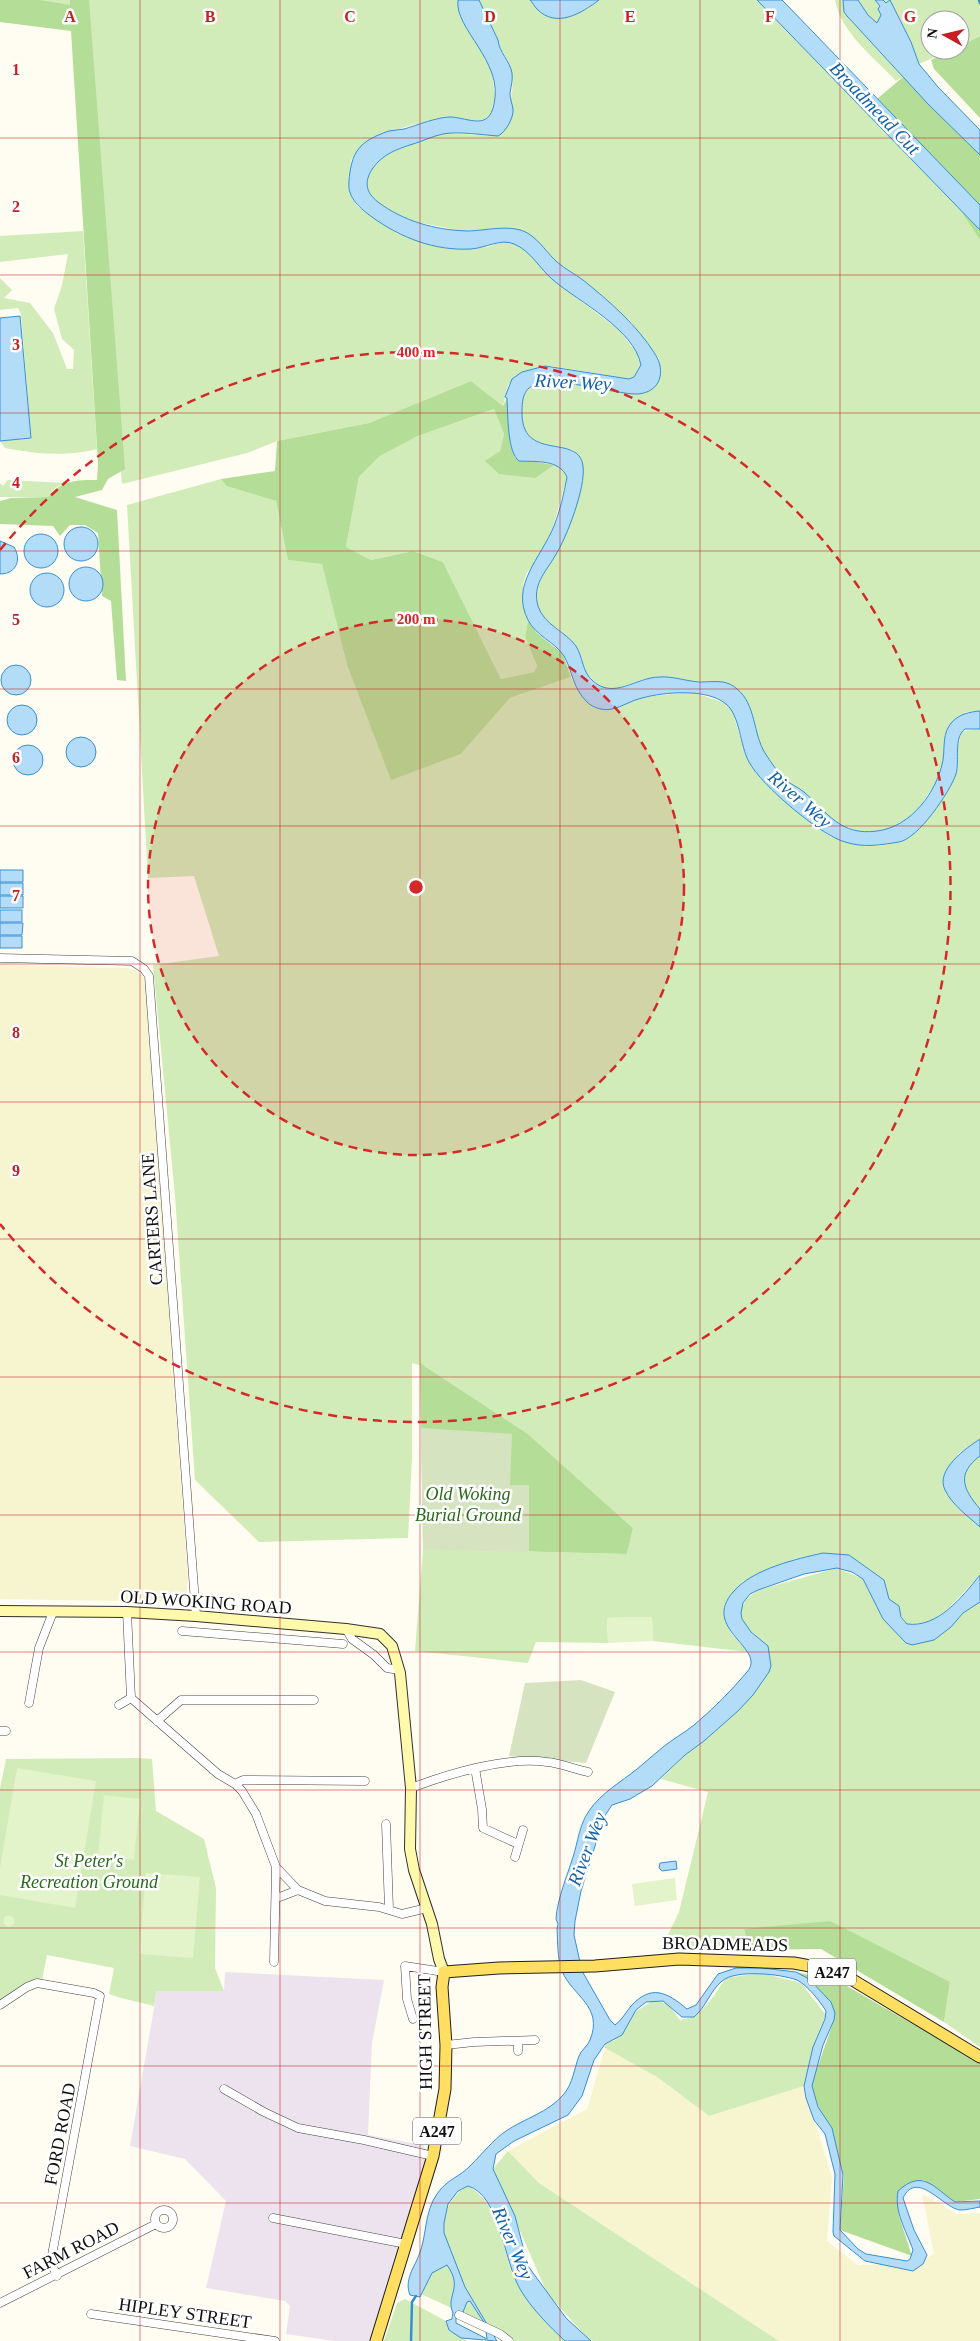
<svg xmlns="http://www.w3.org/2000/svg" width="980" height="2341" viewBox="0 0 980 2341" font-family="Georgia,serif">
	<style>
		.industrial { fill: #ede3ee }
		.farmland { fill: #f7f5cf }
		.green { fill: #d1ecb8 }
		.forest { fill: #b4de97 }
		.cemetery { fill: #d6e3c0 }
		.pitch { fill: #e3f3ca }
		.water { fill: #b3dcf9; stroke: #368fd4; fill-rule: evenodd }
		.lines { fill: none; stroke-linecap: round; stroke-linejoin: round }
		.stream { stroke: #368fd4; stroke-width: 2.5 }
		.street-casing { stroke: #424242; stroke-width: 9 }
		.secondary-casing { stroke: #313131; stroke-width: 12 }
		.primary-casing { stroke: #202020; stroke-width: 13 }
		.street { stroke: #fff; stroke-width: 8 }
		.secondary { stroke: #fff9ac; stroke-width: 10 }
		.primary { stroke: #ffde62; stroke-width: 11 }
		.grid { fill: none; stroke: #c71f21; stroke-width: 1; stroke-opacity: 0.55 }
		.ring { fill: none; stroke: #d62828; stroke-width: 2.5; stroke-dasharray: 9 6 }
		.labels { text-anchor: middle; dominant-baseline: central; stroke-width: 5; stroke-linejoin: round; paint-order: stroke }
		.shield { fill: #fff; stroke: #575757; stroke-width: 1 }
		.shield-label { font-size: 16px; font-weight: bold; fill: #0f0f0f }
		.street-label { font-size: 18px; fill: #0f0f0f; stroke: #fff }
		.park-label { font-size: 18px; font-style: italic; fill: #296b1b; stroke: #fff }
		.water-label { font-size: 19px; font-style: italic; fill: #1161a8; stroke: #fff }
		.grid-label { font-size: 16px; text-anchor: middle; font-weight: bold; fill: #c71f21; stroke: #fff; stroke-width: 5; stroke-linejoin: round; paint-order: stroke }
		.centre { fill: #d62828; stroke: #fff; stroke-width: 2.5 }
		.ring-label { font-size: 15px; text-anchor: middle; font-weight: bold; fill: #d62828; stroke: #fff; stroke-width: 5; stroke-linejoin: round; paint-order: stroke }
	</style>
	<rect width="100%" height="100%" fill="#fffdf1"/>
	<path class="industrial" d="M225,1972L384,1980L372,2043L368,2135L423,2145L428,2154L369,2341H334L286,2334L290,2306L285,2301L206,2288L226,2201L185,2159L130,2146L157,1991H224Z"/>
	<path class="farmland" d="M0,965L127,968L137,971L145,980L188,1579L186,1598L174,1602L0,1599Z
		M605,2048L657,2077L709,2116L804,2086L832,2177L827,2241L858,2265L918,2263L934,2254L922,2194L957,2214L980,2213V2341H779L539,2183L508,2151L587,2109Z"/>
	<path class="green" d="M0,0H458L459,12L491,68L495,96L491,115L486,119L475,121L450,117L412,125L372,137L351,160L349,183L352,198L357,206L398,234L469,249L488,247L503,241L514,244L527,251L553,280L619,330L636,352L642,365L634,377L629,379L551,366L522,372L508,385L503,406L471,381L369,423L277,441L247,453L122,484L95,175L85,18Z
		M479,0H530L534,3L586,10L599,0H757L958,207L980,240V711L966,712L945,734L943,762L935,784L919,808L908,818L887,830L872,832L857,831L832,821L799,788L784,779L764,752L721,682L644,679L615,689L605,690L587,675L579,651L560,630L550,624L540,612L537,603V585L556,554L569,527L582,485L573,450C560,448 541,447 530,438C517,427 517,389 536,385C566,377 604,391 634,394L659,359L631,322L585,282L554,260L528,233L515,229L462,231L411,221L387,209L372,198L367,189V178L372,169L384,156L398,149L443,133L498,136C508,113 519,85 508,61C504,53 499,49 498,40Z
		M835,0H843L844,12L847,16L903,77L896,81C874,57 841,33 835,0Z
		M858,0H875L880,6V20L877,23L868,15Z
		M883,0H980V36L960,46V20H930V50H951L919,64L911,42L890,1L886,3Z
		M83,231L97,449C66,457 36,454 5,448L0,441L31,438L21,314L18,308L0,310V278L12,290L4,298L30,303L53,333L67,369H73L74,350L62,339L54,309L62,285L68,254L0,262V236Z
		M494,409L504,434L500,451L536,478L554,465L563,469L567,477L553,527L541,554L527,573L523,584V606L528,621L525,637L537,666L534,672L501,679L443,562L413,551L371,560L346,547L359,477L380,456L418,436Z
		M221,479L226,486L276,501L288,560L322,563L347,665L391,779L461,754L510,698L571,677L577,689L628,702L644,697L692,692L725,703L732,710L745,753L758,775L772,790L820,829L831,837L864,846H878L900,842L958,768V745L962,731L980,729V1439L958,1454L954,1502L980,1527V1575L948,1609L928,1623L907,1624L889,1599L884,1580L849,1555L823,1553L792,1560L742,1582L730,1632L748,1652L653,1641L652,1617L607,1618L608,1643L536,1642L528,1663L415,1651L423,1549L627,1554L633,1528L528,1434L426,1367L412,1363V1458L408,1538L259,1542L195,1480L175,1196L153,965L219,956L194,876L148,878L127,505Z
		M8,480L65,483L55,488L48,497H0V483L3,486Z
		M980,1456V1509C962,1488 955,1475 980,1456Z
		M837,1568L863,1579L883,1619L934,1639L951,1627L963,1613L980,1602V2047L944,2022L950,1982L744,1929L749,1950L661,1949L679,1912L708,1792L661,1779L685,1755L768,1647C746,1628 726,1611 758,1590Z
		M137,1758L152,1759L156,1811L204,1839L216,1888L215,1968L224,1991H157L154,2006L121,1998L109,1994L114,1968L47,1955L42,1980L0,2001V1789L6,1759Z
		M761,1973L801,1983L826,2015L816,2039L804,2086L709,2116L657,2077L605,2048V2044L615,2040L635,2012L654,2000L668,2004L680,2020C704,2016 713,1996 726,1978Z
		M508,2151L539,2183L779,2341H593L588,2339L547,2293L493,2169Z
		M468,2186C505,2207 500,2256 520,2289C531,2308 549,2326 565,2341H514L499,2330L421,2294L432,2273L453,2255C450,2248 445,2239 444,2232C442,2214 452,2194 468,2186Z
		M405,2299L446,2321L449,2330L467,2341H384L397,2303Z"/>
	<path class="forest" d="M0,0H40L70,5V0H89L125,469L108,479L102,490L75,497L117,510L126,681L117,680L111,601L102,596L98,533L85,525H70L60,536L53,526L0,524V501L11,498L48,497C62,480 76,480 97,480L98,463L71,31L0,22Z
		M980,36V118L934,69L931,60L951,50H960V46Z
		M903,77L980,155V205L877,99Z
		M958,207L980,230V240Z
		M471,381L503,406L507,398L511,446L515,458L554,465L536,478L499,474L485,461L500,451L504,434L494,409L418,436L380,456L359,477L346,547L371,560L413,551L443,562L501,679L534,672L537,666L525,637L528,621L537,633L563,654L571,677L510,698L461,754L391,780L347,665L322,564L288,560L276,501L226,486L221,479L275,471L277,441L369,423Z
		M420,1363L528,1434L633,1528L627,1554L423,1549Z
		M830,1921L950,1982L944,2022L821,1949L749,1950L744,1929Z
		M796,1972L840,1982L980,2063V2199L955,2202L924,2180L898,2191L899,2216L912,2256L840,2230L844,2176L811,2086L834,2020L831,2002Z"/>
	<path class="cemetery" d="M421,1428L512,1434L510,1485H529V1552L423,1549Z
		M581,1680L615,1692L586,1763L509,1756L525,1683Z"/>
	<path class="pitch" d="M652,1617L653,1641L608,1643L607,1618Z
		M17,1768L96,1781L75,1908L0,1895V1868Z
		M104,1795L140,1799L134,1860L98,1856Z
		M146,1873L200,1877L193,1958L139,1954Z
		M675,1878L677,1900L635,1906L632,1884Z
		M3.5 1921a5.5 5.5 0 1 1 11 0a5.5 5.5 0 1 1-11 0Z"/>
	<path class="water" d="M458,0H479L498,40C499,52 510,61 512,73C513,80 511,86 510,93C510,99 512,103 513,109C514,117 506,132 498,136C483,135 458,131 443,134C433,136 423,141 413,144C397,149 383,154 373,168C364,181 365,192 378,202C403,221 435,230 467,231C485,231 513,223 529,234C540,241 548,254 557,262C565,269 575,274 583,280C609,301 637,325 655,354C666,371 661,392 638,394C614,395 548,372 529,388C523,393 522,403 522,410C520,464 579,432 583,466C586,487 567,537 555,556C545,573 532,585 538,606C544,625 565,631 576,646C583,657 582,672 593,681C614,700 636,677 660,677C672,676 686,681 699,682C707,682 715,681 723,682C728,683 733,685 737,689C756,704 753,734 765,753C770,761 778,772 784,779C790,784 798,787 804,792C828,813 840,836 877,831C911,827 937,792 943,760C945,747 942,733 952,722C960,714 969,712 980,711V729H965C953,738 960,761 956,774C950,792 918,839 899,842C880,845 864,848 845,842C820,835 761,785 749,762C740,746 740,715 726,704C707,688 664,692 642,698C632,700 622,707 612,709C604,711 593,708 587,702C572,687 573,672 564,656C555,642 536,636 528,620C510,585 541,558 554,526C560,511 564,493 567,477C559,459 536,462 519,461C507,452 508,414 507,398L505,397L512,379L522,372L545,366L629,379L634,377L641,365C634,329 579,302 553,280C539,268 531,251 514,244C501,238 486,248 471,249C435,251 401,238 372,217C361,209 347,198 349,182C351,152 359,141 389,131C394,130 399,130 404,129C418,125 437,117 451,117C469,118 489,131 494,104C504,61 454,29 458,0Z
		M530,0H599C582,13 556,29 537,9C534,6 533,3 530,0Z
		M757,0H782L785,3L980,205V230Z
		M843,0H858L868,15L877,23L881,15L878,9L880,6L875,0H883L886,3L890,0L911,42L919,64L938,87L980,130V155L928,104L847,16L844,12Z
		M20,316L31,438L0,441V318Z
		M64 544a17 17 0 1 1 34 0a17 17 0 1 1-34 0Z
		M24 551a17 17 0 1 1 34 0a17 17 0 1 1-34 0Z
		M0,541L14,547C22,560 16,574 0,574Z
		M69 584a17 17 0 1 1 34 0a17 17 0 1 1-34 0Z
		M30 590a17 17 0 1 1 34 0a17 17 0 1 1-34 0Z
		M1 680a15 15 0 1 1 30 0a15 15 0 1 1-30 0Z
		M7 720a15 15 0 1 1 30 0a15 15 0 1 1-30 0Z
		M66 752a15 15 0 1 1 30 0a15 15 0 1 1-30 0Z
		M13 760a15 15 0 1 1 30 0a15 15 0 1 1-30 0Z
		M0,870H23V882H0Z
		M0,883H23V895H0Z
		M0,896H23V908H0Z
		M0,910H22V922H0Z
		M0,923H23L22,935H0Z
		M0,936H22V948H0Z
		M980,1439V1456C956,1474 963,1489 980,1509V1527C969,1517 952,1505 945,1490C935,1470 966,1448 980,1439Z
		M823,1553L849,1555L884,1580L889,1599L899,1606L901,1617L907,1624C938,1628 962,1597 980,1575V1602L963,1613L951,1627L934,1640L912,1645L906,1643L883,1619L863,1579L852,1572L837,1568L804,1574L758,1590L750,1594L743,1603L741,1613L742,1619L751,1632L768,1646L771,1666L769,1672L753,1695L738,1711L704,1741L685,1755L652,1786L630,1799L612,1805L604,1817L581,1891L575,1921L574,1935L582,1971L610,2020L615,2025C622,2020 626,2012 631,2006C651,1984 667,1992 687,2009L696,2005L718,1974L736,1968H762L796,1972L809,1979L831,2002L835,2013L834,2020L823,2045L812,2086L818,2107L832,2128L843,2175L840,2230L858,2249L866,2254L907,2261L910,2259L913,2250C906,2230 894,2212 898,2191C923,2168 934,2188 955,2202L980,2201V2207C974,2208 967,2210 960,2210C943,2208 917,2169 903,2198L914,2230L927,2255L923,2264L913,2271L865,2261L834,2236L833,2232L835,2174L825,2134L814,2120L806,2098L804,2086L813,2047L825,2019L826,2011C820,2001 807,1985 797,1980C781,1974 736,1969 722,1981C710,1991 706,2007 694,2017H682L663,2001L646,2002L636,2010L622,2035L605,2044L594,2060L582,2096L568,2115L514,2141L496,2154L493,2169L515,2216L528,2266L566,2318L591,2341H565C549,2326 531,2308 520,2289C504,2262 500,2195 468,2186L458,2191L448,2204L444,2223V2233L465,2287L497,2341L461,2338L449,2330L446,2321L452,2319L453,2313C445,2295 464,2289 447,2265L432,2273L420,2297L410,2295C404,2280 414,2268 419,2255C427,2236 424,2212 437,2194C447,2179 460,2177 471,2165C483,2153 493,2140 506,2131C525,2118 548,2113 564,2094C573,2083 574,2069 579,2056C581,2050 588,2046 590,2040C604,2006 572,1996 562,1971C557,1958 558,1943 557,1929L558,1924L556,1919C557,1900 567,1876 573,1857C578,1842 579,1825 589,1811C601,1793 621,1782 637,1769C646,1762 654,1754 663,1747C673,1739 684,1733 694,1725C713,1709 731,1691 747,1672C768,1648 699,1629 734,1591C753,1569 796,1559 823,1553ZM470,2301L485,2324L487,2339L456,2323V2315L463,2312L467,2302Z
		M676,1861L677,1869L662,1871L659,1868L660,1863Z"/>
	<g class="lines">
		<path class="stream" d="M979,0L980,3
			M411,2341L412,2302L416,2296"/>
		<defs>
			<path id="street" d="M0,958L132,961L144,969L149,976L196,1616
				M127,1612L131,1698L218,1774L235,1784L242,1791L256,1814L276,1867L298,1890L325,1901L379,1907L402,1914L427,1908
				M346,1629L352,1639L374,1655L387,1668L399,1670
				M182,1631L343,1644
				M29,1703L39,1648L53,1612
				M119,1705L131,1698
				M157,1721L181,1700H314
				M0,1731H6
				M475,1768L482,1809L483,1828L518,1844
				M235,1784L243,1780L365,1781
				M411,1788C448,1774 507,1756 547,1762C560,1763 574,1769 588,1772
				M386,1824L389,1909
				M515,1857L523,1830
				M277,1898L298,1890
				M274,1962L276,1867
				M0,2005L27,1987L37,1983L94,1993L100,1996L52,2255L53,2267L57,2276
				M413,2019L407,1999L405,1966L444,1972
				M518,2041V2051
				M446,2045L474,2042L535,2040
				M224,2089L264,2112L298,2128L364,2140L433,2156
				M155 2219a9 9 0 1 1 18 0a9 9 0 1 1-18 0Z
				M273,2218L406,2244
				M0,2303L156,2224
				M91,2314L275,2341
				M459,2315L500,2334L509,2341"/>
			<path id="secondary" d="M0,1611L127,1612L196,1616L346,1629L380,1634L392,1646L400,1673L411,1788L410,1849L414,1870L432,1924L439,1959L444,1972"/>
			<path id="primary" d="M376,2341L433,2156L445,2089L446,2045L442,1987L444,1972L499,1968L595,1966L679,1959L794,1963L821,1968L846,1976L980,2057"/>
		</defs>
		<use href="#street" class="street-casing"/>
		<use href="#secondary" class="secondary-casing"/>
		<use href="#primary" class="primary-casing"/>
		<use href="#street" class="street"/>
		<use href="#secondary" class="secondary"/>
		<use href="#primary" class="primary"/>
	</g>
	<path class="grid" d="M140,0V2341M280,0V2341M420,0V2341M560,0V2341M700,0V2341M840,0V2341M0,138H980M0,275H980M0,413H980M0,551H980M0,689H980M0,826H980M0,964H980M0,1102H980M0,1239H980M0,1377H980M0,1515H980M0,1652H980M0,1790H980M0,1928H980M0,2066H980M0,2203H980"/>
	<circle cx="416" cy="887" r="268" fill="#d62828" fill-opacity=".12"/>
	<g class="ring">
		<circle cx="416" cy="887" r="268"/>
		<path d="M0 550A535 535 0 1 1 0 1224"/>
	</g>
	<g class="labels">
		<g class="shield">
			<rect x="808" y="1958.5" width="48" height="27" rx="4"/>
			<rect x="413" y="2117.5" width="48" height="27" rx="4"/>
		</g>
		<g class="shield-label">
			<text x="832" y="1972">A247</text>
			<text x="437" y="2131">A247</text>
		</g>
		<g class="street-label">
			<text transform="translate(152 1219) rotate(-94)">CARTERS LANE</text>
			<text transform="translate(206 1602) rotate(4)">OLD WOKING ROAD</text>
			<text transform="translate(725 1944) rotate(1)">BROADMEADS</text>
			<text transform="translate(425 2032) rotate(-91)">HIGH STREET</text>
			<text transform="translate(60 2134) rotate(-79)">FORD ROAD</text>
			<text transform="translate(71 2250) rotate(-27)">FARM ROAD</text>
			<text transform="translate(185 2313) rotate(8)">HIPLEY STREET</text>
		</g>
		<g class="park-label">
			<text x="468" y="1494">Old Woking<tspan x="468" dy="21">Burial Ground</tspan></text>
			<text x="89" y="1861">St Peter's<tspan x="89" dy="21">Recreation Ground</tspan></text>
		</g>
		<g class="water-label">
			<text transform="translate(875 108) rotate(46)">Broadmead Cut</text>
			<text transform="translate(573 382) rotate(3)">River Wey</text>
			<text transform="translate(800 799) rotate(41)">River Wey</text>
			<text transform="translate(587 1849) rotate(-69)">River Wey</text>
			<text transform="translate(513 2243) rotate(67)">River Wey</text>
		</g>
	</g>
	<g class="grid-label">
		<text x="70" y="22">A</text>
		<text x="210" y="22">B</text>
		<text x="350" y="22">C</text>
		<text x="490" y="22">D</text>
		<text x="630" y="22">E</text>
		<text x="770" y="22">F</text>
		<text x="910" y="22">G</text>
		<text x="16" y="75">1</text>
		<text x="16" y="212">2</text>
		<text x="16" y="350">3</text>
		<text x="16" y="488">4</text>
		<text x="16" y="625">5</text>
		<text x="16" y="763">6</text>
		<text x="16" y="901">7</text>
		<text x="16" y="1038">8</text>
		<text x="16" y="1176">9</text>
	</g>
	<circle cx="416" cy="887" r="8" class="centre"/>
	<g class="ring-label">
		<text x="416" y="357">400 m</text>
		<text x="416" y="624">200 m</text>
	</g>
	<g transform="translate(945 35) rotate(278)"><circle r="24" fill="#ffffff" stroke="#9f9f9f"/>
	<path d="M0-4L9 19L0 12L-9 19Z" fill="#c71f21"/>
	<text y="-8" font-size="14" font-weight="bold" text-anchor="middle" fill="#0f0f0f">N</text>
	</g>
</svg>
